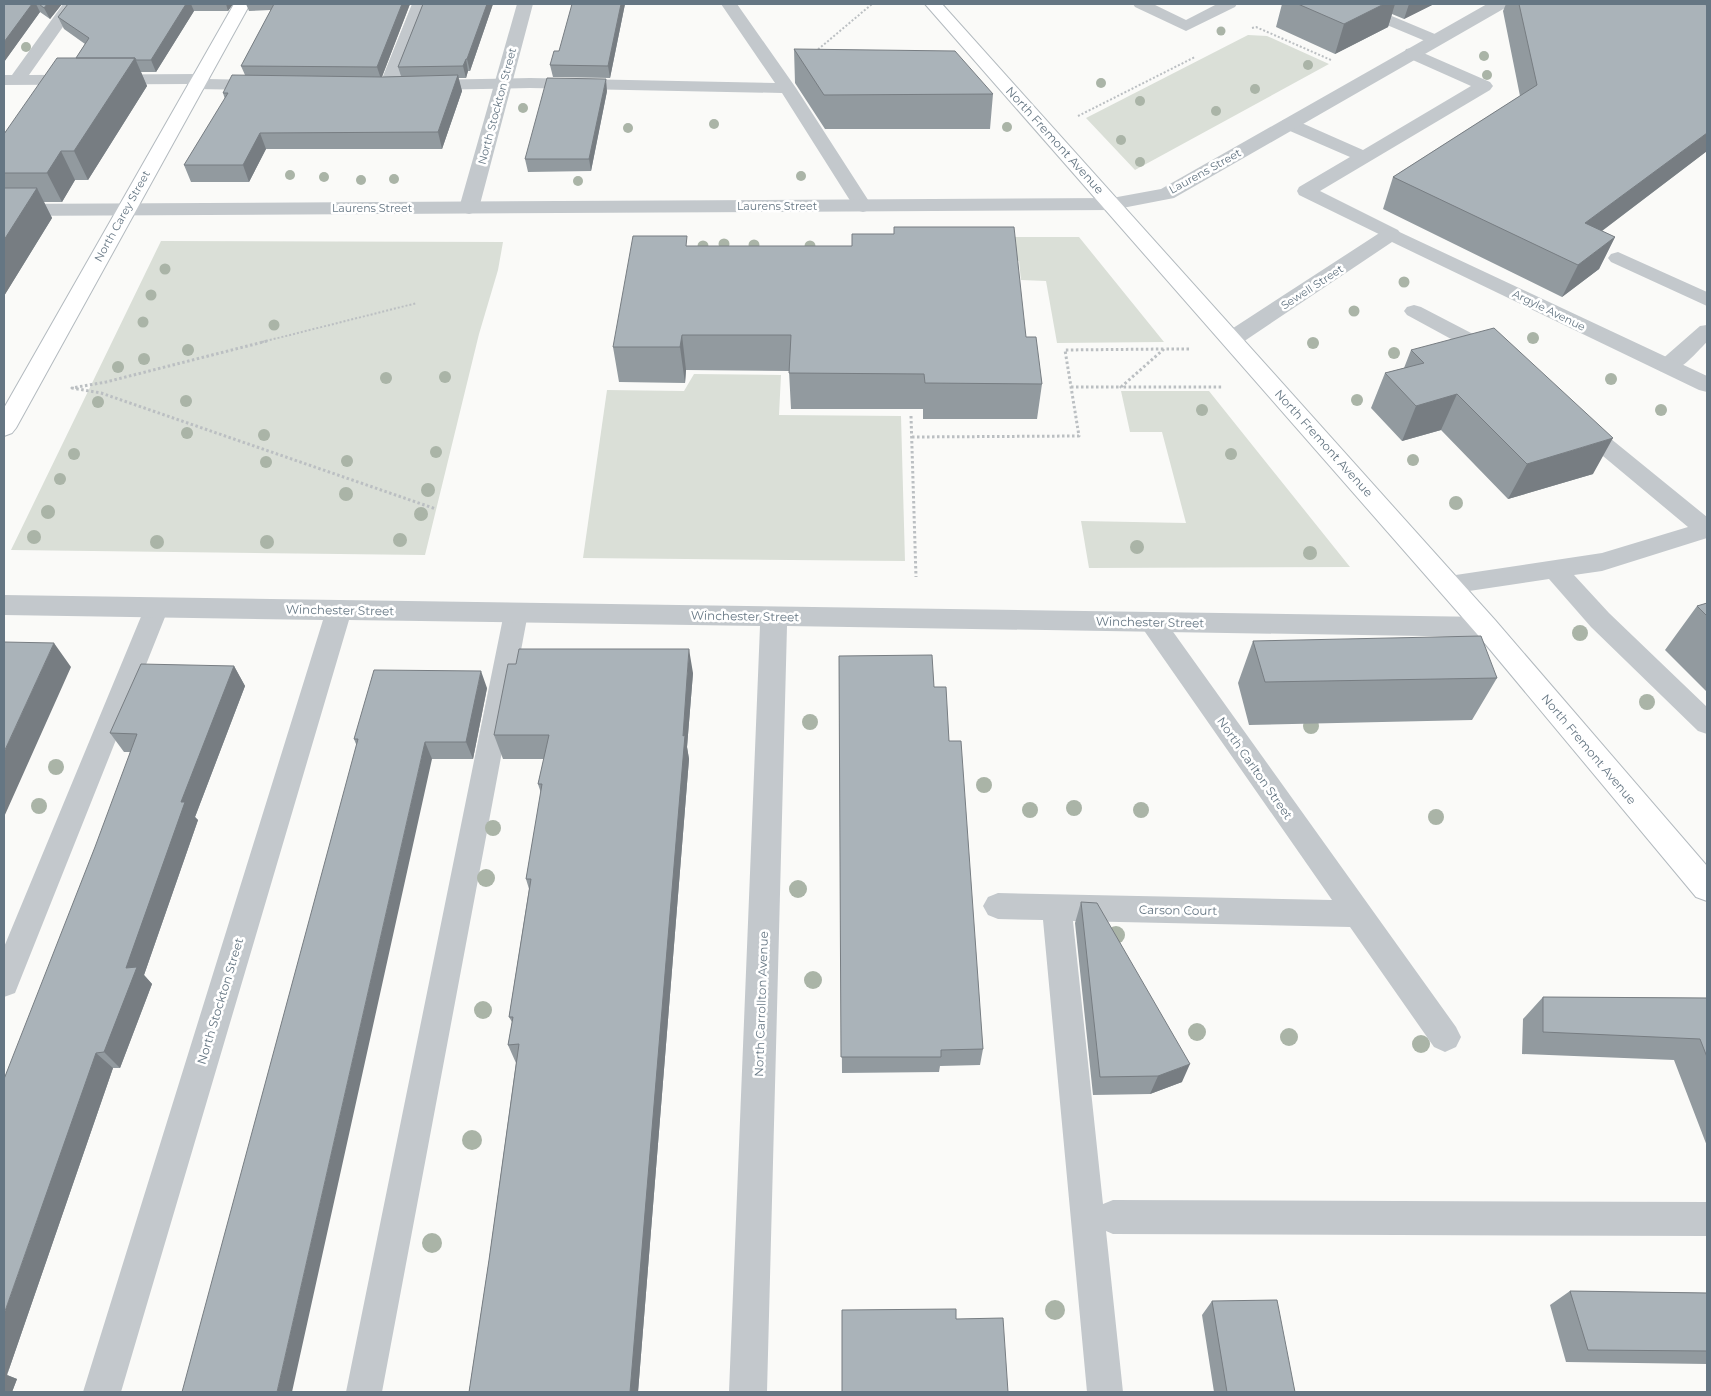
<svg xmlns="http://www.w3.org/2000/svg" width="1711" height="1396" viewBox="0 0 1711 1396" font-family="Montserrat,sans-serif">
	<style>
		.green { fill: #dadfd7 }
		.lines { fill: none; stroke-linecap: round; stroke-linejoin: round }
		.secondary-casing { stroke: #b3babf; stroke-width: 2 }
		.path-far1 { stroke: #bbbfc2; stroke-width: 2; stroke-dasharray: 2 2; stroke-linecap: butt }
		.path { stroke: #bbbfc2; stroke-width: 3; stroke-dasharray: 2.5 2.5; stroke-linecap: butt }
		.service { fill: #c3c8cc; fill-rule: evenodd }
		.minor { fill: #c3c8cc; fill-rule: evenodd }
		.tertiary { fill: #c3c8cc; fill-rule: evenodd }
		.secondary { fill: #fff; fill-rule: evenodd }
		.tree { fill: #aab4a7 }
		.wall { fill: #929a9f }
		.shaded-wall { fill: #777d82 }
		.building { fill: #aab3b9; stroke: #777d82 }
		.labels { text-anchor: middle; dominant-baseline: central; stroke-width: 5; stroke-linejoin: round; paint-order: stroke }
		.far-street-label { font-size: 11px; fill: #657683; stroke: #fff }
		.street-label { font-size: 12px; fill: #657683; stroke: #fff }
	</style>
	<rect width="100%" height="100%" fill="#fafaf8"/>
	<path class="green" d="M1248,35L1267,36L1329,64L1135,170L1086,118Z
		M1007,237H1079L1164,342L1057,343L1046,281L1021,280L1019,261L1011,258Z
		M161,241L503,242L498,270L479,334L425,555L11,550Z
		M694,374L781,375L779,415L901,416L905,561L583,558L607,390L684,391Z
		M1121,391H1209L1350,567L1089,568L1081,521L1186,523L1162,432H1130Z"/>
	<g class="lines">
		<defs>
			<path id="secondary" d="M234,4H250L16,428L12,433L4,436V408Z
				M925,4H942L1495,620L1707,866V901L1696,897L1477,634Z"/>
		</defs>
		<use href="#secondary" class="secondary-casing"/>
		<path class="path-far1" d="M1252,28L1256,27L1331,60
			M815,52L872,4
			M1078,116L1195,57
			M262,342L417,303"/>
		<path class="path" d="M267,341L106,382L72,388L101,393L436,509
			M1189,349H1164L1121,387H1222
			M1071,387H1121
			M911,416L916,577
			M912,437L1079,436L1065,350L1164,349"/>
		<path class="service" d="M63,4H79L29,75L199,74L205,75L207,79L263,80L269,81L272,85L269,89L263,90L196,89L190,88L188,84L4,85V75H12Z
			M412,4H428L397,86L394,90H382L379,86Z
			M721,4H737L796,88L872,206L870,210L863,212L856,210L782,93L530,88L425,90L419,89L416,85L419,81L425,80L530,78L775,83Z
			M1133,4H1153L1186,20L1217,4H1237L1235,7L1186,31L1135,7Z
			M1342,4H1363L1442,37L1444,40L1442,43H1430L1344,7Z
			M1412,48L1490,82L1493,86L1490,90L1320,191L1398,230L1401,234L1398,238L1391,240L1299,195L1297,191L1299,187L1350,157L1283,128L1280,124L1283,120L1289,119L1295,120L1363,150L1471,86L1406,57L1404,53L1406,49Z
			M1618,252L1707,292V306L1611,262L1608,258L1611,254Z
			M1414,305L1421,307L1500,348L1504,353L1500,358L1493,360L1486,358L1407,315L1404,311L1407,307Z
			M1707,325V342C1694,354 1679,376 1660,371L1657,366L1660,361L1700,326Z
			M1581,419L1589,421L1707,517V538L1602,571L1574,575L1609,613L1707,707V734L1698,731L1591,627L1549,579L1449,594L1440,591L1437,585L1440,579L1449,576L1602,553L1688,527L1573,431L1570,426L1573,421Z
			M157,598L166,600L169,607L19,983L15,993L4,997V947L145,607L148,600Z
			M516,604L525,606L528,613L382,1392H346L504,613L507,606Z
			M1152,613L1161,615L1456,1027L1461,1037L1456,1047L1445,1052L1434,1047L1350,927L1073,921L1103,1204L1113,1200L1707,1202V1236L1113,1234L1106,1231L1123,1392H1087L1043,920L998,919L988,915L983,906L988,897L998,893L1332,900L1143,629L1139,622L1143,615Z"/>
		<path class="minor" d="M517,4H533L479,208L476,212L469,214L462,212L459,208Z
			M1391,228L1707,376V392L1699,390L1392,242L1240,344L1232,346L1224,344L1221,339L1224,334L1384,230Z
			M4,595L1486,617L1495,620L1499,627L1495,634L1486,637L787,626L767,1392H729L760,626L349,620L121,1392H83L323,620L4,615Z"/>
		<path class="tertiary" d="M1487,4H1507L1505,8L1174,198L1112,210L4,216V204L1112,198L1161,189Z"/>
		<use href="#secondary" class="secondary"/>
	</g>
	<g class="tree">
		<circle cx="1221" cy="31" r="4.5"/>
		<circle cx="26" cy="47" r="5"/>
		<circle cx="1484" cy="56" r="5"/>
		<circle cx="1308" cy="65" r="5"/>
		<circle cx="1487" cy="75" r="5"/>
		<circle cx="1101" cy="83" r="5"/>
		<circle cx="1255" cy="89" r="5"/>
		<circle cx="1140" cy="101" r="5"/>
		<circle cx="523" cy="108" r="5"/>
		<circle cx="1216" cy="111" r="5"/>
		<circle cx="714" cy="124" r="5"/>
		<circle cx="1007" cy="127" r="5"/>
		<circle cx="628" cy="128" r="5"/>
		<circle cx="1121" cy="140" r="5"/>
		<circle cx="1140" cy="162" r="5"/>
		<circle cx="290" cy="175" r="5"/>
		<circle cx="801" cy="176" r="5"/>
		<circle cx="324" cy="177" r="5"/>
		<circle cx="394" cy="179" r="5"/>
		<circle cx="361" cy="180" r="5"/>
		<circle cx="578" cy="181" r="5"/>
		<circle cx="724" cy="244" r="5.5"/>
		<circle cx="754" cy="245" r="5.5"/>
		<circle cx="703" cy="246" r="5.5"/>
		<circle cx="810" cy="246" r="5.5"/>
		<circle cx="165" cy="269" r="5.5"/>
		<circle cx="1404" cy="282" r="5.5"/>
		<circle cx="151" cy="295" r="5.5"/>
		<circle cx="1354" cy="311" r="5.5"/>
		<circle cx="143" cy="322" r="5.5"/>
		<circle cx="274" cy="325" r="5.5"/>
		<circle cx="1533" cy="338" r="6"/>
		<circle cx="1313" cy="343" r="6"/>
		<circle cx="188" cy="350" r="6"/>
		<circle cx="1394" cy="353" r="6"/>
		<circle cx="144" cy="359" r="6"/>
		<circle cx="118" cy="367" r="6"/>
		<circle cx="445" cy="377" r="6"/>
		<circle cx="386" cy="378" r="6"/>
		<circle cx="1611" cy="379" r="6"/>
		<circle cx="1357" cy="400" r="6"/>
		<circle cx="186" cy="401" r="6"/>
		<circle cx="98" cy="402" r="6"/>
		<circle cx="1202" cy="410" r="6"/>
		<circle cx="1661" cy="410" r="6"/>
		<circle cx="187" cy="433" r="6"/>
		<circle cx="264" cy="435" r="6"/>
		<circle cx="436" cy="452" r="6"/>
		<circle cx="74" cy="454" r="6"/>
		<circle cx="1231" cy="454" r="6"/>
		<circle cx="1413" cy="460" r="6"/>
		<circle cx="347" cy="461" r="6"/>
		<circle cx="266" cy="462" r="6"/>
		<circle cx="60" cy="479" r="6"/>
		<circle cx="428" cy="490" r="7"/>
		<circle cx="346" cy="494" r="7"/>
		<circle cx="1456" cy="503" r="7"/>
		<circle cx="48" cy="512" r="7"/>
		<circle cx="421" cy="514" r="7"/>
		<circle cx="34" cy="537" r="7"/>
		<circle cx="400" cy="540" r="7"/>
		<circle cx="157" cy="542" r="7"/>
		<circle cx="267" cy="542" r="7"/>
		<circle cx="1137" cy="547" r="7"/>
		<circle cx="1310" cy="553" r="7"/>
		<circle cx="1580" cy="633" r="8"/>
		<circle cx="1647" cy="702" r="8"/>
		<circle cx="810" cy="722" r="8"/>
		<circle cx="1311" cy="726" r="8"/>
		<circle cx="56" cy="767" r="8"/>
		<circle cx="984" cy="785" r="8"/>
		<circle cx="39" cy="806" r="8"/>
		<circle cx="1074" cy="808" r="8"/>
		<circle cx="1030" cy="810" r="8"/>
		<circle cx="1141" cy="810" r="8"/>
		<circle cx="1436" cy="817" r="8"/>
		<circle cx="493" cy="828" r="8"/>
		<circle cx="486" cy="878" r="9"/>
		<circle cx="798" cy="889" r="9"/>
		<circle cx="1116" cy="935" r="9"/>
		<circle cx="813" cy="980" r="9"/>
		<circle cx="483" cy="1010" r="9"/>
		<circle cx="1197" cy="1032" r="9"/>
		<circle cx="1289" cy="1037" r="9"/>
		<circle cx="1421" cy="1044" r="9"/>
		<circle cx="472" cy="1140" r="10"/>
		<circle cx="432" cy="1243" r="10"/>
		<circle cx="1055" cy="1310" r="10"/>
	</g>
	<path class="wall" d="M4,4H62L50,19L40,12L4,62Z
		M68,4H233L228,11H194L156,72H141L147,86L88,180H75L62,202H44L52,218L4,296V134L76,58L85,44L64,29L58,17Z
		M246,4H410L382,77L401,76L398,67L423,4H493L470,71H468L466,78H458L462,91L442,149H266L249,182H191L184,165L225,99L223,93L245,75L241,66L271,10L249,11Z
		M625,4L610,78L553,77L550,65L559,51Z
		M1282,4H1434L1404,19L1392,14L1388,27L1335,54L1276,27Z
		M1506,4H1707V151L1602,231L1615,237L1599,269L1562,297L1383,209L1393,177L1520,96L1503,11Z
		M794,49L993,94L990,129H825L795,83Z
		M607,91L591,171L528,172L525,159Z
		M894,227L1026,337L1042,384L1037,419H923V409H791L789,371L686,370L685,383L619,382L613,347L852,246L894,234Z
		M1411,350L1593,474L1508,499L1441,430L1402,441L1371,408L1385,373L1404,368Z
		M1707,603V692L1665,650L1697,606Z
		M1253,641L1497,678L1472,720L1249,725L1238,683Z
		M839,656L934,687L949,741L983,1049L980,1065L940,1066L939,1072L842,1073Z
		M234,666L245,686L195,817L198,820L144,975L152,984L120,1068H113L7,1375L17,1379L12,1392H4L130,752H124L110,733Z
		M693,673L687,747L689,759L638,1392H469L489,1260L516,1063L508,1045L512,1022L509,1017L529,889L526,879L541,793L538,784L544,759H503L494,735Z
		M487,688L473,759H432L356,744L354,739Z
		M1081,902L1182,1082L1150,1094L1093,1095L1075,923Z
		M1543,997L1707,998V1146L1674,1060L1522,1054L1523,1019Z
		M1570,1291L1707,1293V1364L1566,1362L1550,1305Z
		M1212,1301L1295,1392H1214L1202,1315Z"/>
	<path class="shaded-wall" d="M32,4H36L40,12L4,62V42Z
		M47,4H62L50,19L44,8Z
		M186,4H191L194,11L156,72L151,60Z
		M226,4H233L228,11Z
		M402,4H410L381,79L377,67Z
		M487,4H493L470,71L467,59Z
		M621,4H625L610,78L608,66Z
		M1384,4H1395L1388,27L1335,54L1344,24Z
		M1409,4H1434L1404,19Z
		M135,58L147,86L88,180L74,151Z
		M466,59L468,71L466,78L463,66Z
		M458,75L462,91L442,149L438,132Z
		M606,79L607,91L591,171L589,159Z
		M260,133L266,149L249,182L243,165Z
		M1707,133V151L1570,255L1585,223Z
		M61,151L75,180L62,202L47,173Z
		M37,188L52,218L4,296V240Z
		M1615,237L1599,269L1562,297L1578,265Z
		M682,335L686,370L685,383L680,347Z
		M1457,394L1441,430L1402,441L1416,406Z
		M1613,438L1593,474L1508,499L1527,464Z
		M54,643L71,667L4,817V752Z
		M689,649L693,673L687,747L689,759L638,1392H630L683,736Z
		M234,666L245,686L195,817L198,820L144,975L152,984L120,1068L104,1052L126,968L181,802Z
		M481,671L487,688L473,759L466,742Z
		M425,742L432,759L292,1392H277Z
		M96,1053L113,1068L7,1375L17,1379L12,1392H4V1314Z
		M1190,1064L1182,1082L1150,1094L1158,1076Z"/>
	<path class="building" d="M4,4H32L4,42Z
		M39,4H47L44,8Z
		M68,4H186L151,60H136L135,58H76L89,38L58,17Z
		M274,4H402L377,67L241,66Z
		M423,4H487L467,59H466L463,66L398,67Z
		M572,4H621L608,66L550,65L554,51H559Z
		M1298,4H1384L1344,24Z
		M1519,4H1703L1707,5V133L1585,223L1615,237L1578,265L1393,177L1537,85Z
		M794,49L955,51L993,94L824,95Z
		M57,58H135L74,151H61L47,173H4V134Z
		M232,75L383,77L458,75L438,132L260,133L243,165H184L228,93H223Z
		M547,78L606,79L589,159H525Z
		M4,188H37L4,240Z
		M894,227H1014L1026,337H1036L1042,384L925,383L924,374L789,373L791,335H682L680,347H613L633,236H687L686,246H852V234H894Z
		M1494,328L1613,438L1527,464L1457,394L1416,406L1385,373L1424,363L1411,350Z
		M1707,603V616L1697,606Z
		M1481,636L1497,678L1265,682L1253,641Z
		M4,642L54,643L4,752Z
		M519,649H689L683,736L685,735L630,1392H469L489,1260L519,1044L508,1045L513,1017H509L531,879H526L542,784H538L549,735H494L508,664H516Z
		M932,655L934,687H946L949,741H961L983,1049L941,1050V1057H841L839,656Z
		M141,664L234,666L181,802H185L126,968L137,967L104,1052L96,1053L4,1314V1079L95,847L137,734L110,733Z
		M374,670L481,671L466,742H425L277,1392H182L358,739H354Z
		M1081,902L1097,903L1190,1064L1158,1076L1100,1077Z
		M1543,997L1707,998V1057L1700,1039L1543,1032Z
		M1570,1291L1707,1293V1351L1588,1350Z
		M1277,1300L1295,1392H1227L1212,1301Z
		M956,1309V1319L1003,1318L1008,1392H842V1310Z"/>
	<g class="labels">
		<g class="far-street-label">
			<text transform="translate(497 106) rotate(-75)">North Stockton Street</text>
			<text transform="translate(1205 171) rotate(-29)">Laurens Street</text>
			<text x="777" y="206">Laurens Street</text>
			<text x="372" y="208">Laurens Street</text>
			<text transform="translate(122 216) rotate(-61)">North Carey Street</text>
			<text transform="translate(1312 287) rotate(-33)">Sewell Street</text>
			<text transform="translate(1549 310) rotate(26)">Argyle Avenue</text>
		</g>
		<g class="street-label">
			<text transform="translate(1055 140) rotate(48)">North Fremont Avenue</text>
			<text transform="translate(1324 443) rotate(48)">North Fremont Avenue</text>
			<text transform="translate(340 610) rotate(1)">Winchester Street</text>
			<text transform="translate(745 616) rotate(1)">Winchester Street</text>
			<text transform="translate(1150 622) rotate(1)">Winchester Street</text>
			<text transform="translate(1589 749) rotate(50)">North Fremont Avenue</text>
			<text transform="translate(1255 768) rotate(55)">North Carlton Street</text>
			<text transform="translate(1178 910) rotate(1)">Carson Court</text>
			<text transform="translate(220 1001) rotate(-73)">North Stockton Street</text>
			<text transform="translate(761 1004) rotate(-88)">North Carrollton Avenue</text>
		</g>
	</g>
	<rect width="1711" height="1396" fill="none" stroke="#657683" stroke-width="10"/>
</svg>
